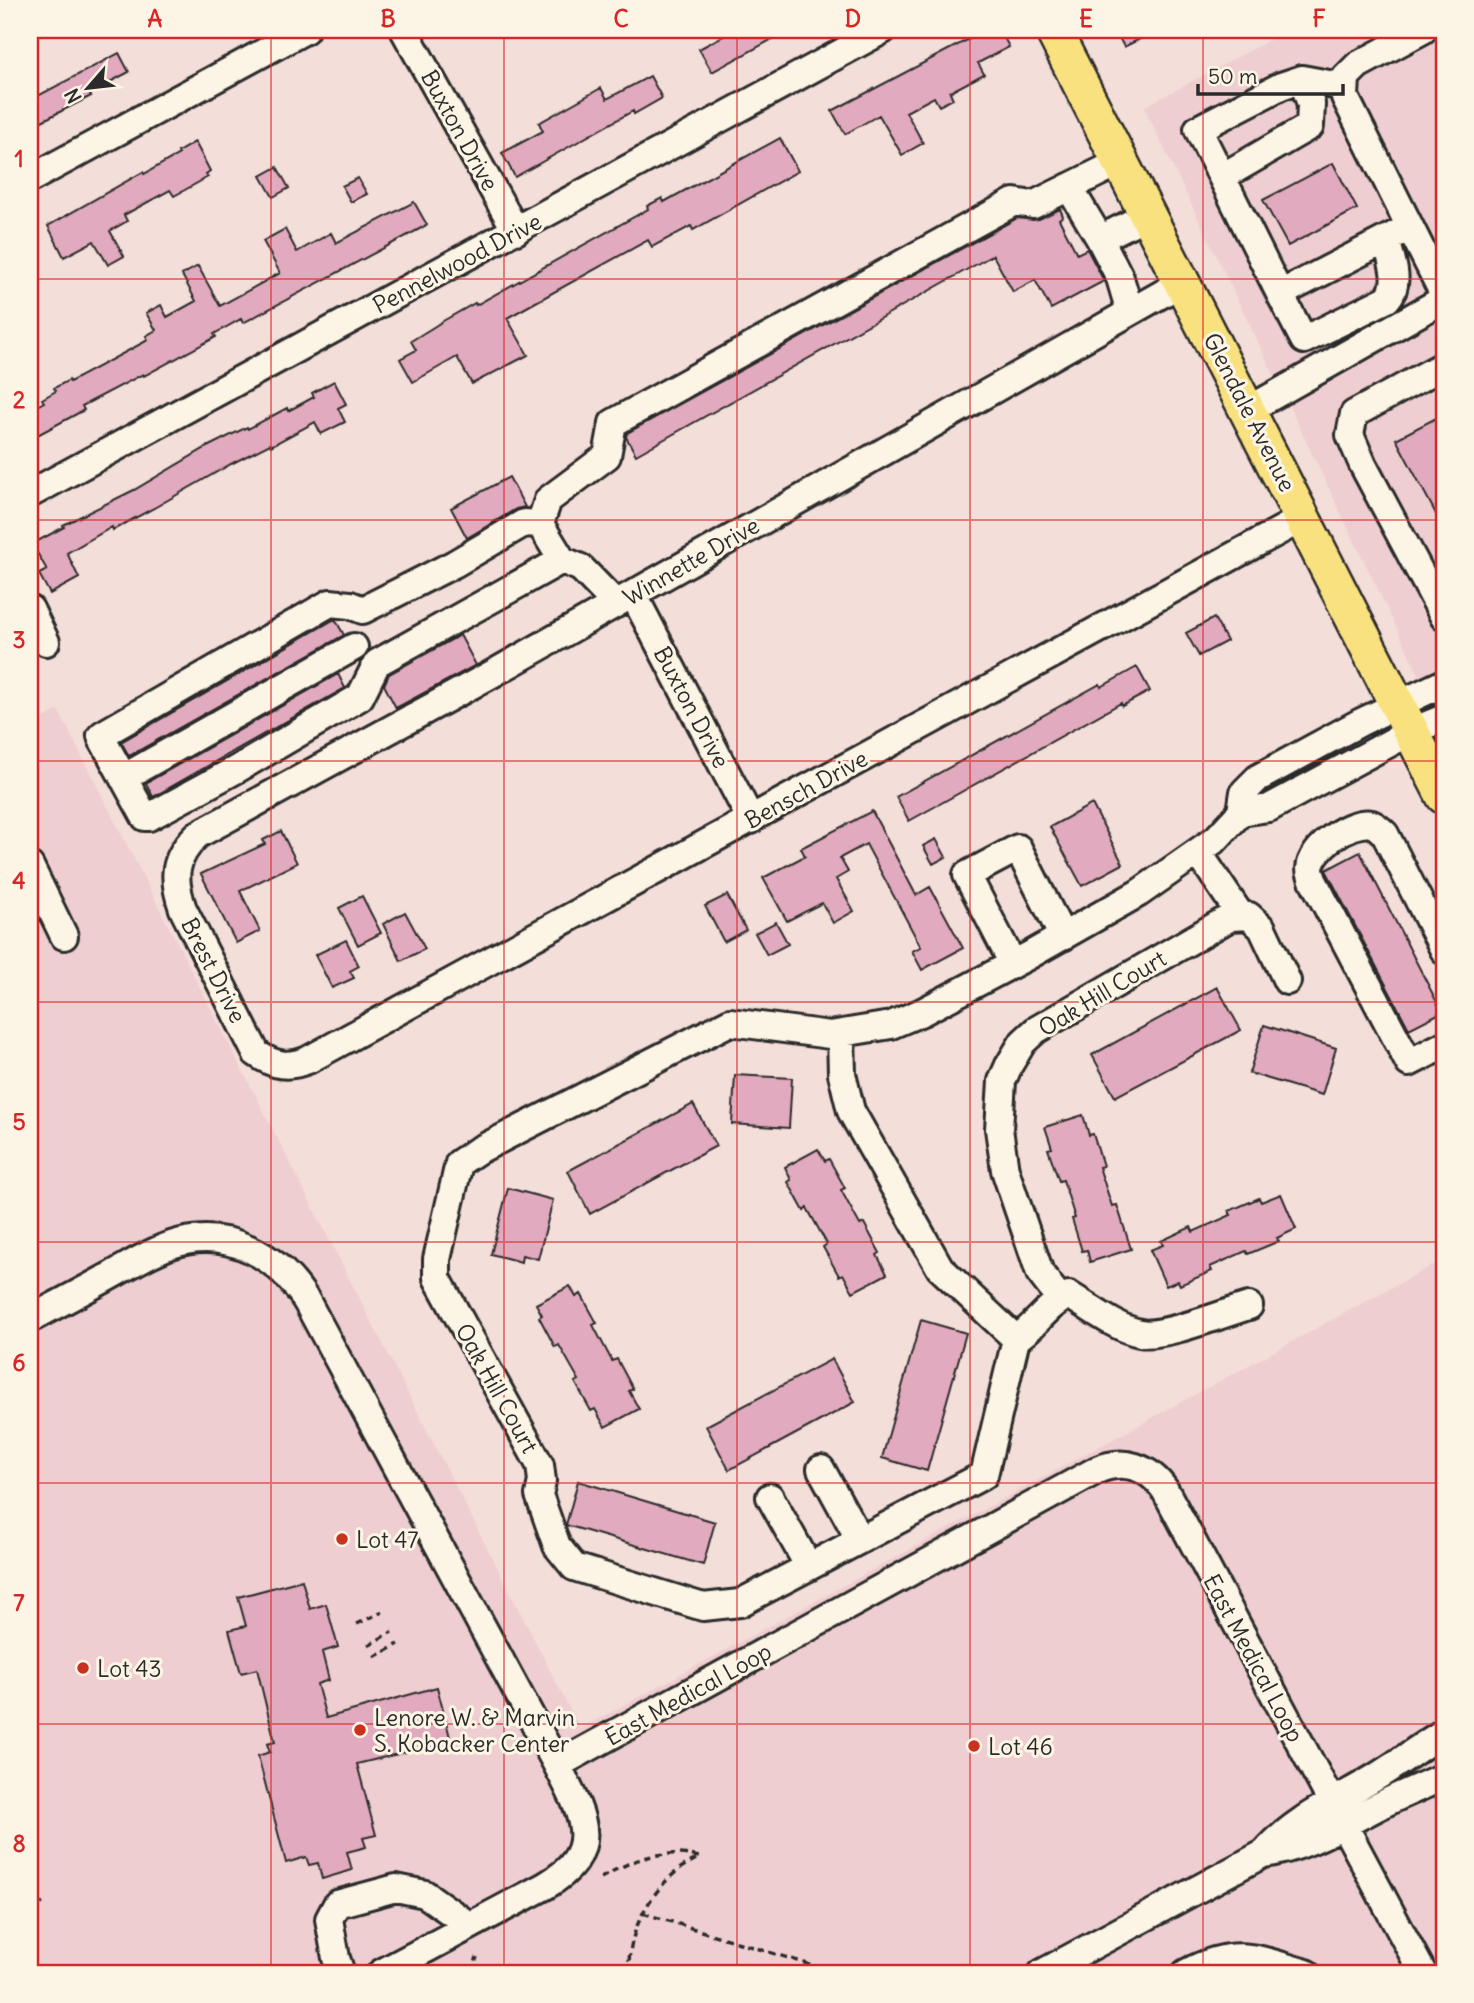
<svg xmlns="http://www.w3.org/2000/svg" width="1474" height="2003" viewBox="0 0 1474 2003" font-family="Delius,sans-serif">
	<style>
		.built { fill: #efced1 }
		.building { fill: #e2aabe; stroke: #2b2b2b; stroke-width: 2 }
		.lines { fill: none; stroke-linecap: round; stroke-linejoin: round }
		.minor-casing { stroke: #2b2b2b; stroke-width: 32 }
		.major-casing { stroke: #2b2b2b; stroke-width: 40 }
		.path { stroke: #2b2b2b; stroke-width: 3.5; stroke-dasharray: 7 5; stroke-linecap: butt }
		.minor { stroke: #fcf5e5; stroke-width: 26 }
		.major { stroke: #fae180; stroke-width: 35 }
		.grid { fill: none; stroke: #d62828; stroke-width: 2; stroke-opacity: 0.55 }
		.poi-dot { fill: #c8321e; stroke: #fcf5e5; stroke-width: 2.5 }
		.labels { text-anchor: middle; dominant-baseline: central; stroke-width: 6; stroke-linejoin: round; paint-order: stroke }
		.street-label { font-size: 23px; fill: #2b2b2b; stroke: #fcf5e5 }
		.poi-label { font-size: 23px; fill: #2b2b2b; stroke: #fcf5e5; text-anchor: start }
		.neatline { fill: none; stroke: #d62828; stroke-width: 2.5 }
		.grid-label { font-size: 23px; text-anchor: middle; font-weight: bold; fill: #d62828 }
	</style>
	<rect width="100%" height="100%" fill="#f4ded9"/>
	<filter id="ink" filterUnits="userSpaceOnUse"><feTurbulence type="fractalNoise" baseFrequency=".0143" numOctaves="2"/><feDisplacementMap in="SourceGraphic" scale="14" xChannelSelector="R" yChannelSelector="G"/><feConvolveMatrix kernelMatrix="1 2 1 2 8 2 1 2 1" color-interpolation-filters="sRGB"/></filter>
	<g filter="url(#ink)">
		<path class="built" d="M1288,30H1444V726L1144,107Z
			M58,710L580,1729L1444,1259V1973H30V726Z"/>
		<path class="building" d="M734,30H789L712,72L699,49Z
			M986,30H1000L1009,47L978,63L984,74L950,92L953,99L939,106L934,97L906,112L923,143L902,155L879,115L845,134L832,111Z
			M1115,30H1158L1124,47Z
			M119,53L129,72L89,93L91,96L30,127V100Z
			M650,76L662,98L634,114L633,111L515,177L502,153L543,131L539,123L601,88L607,99Z
			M780,138L798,171L693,230L691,226L652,247L648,240L507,318L528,355L472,384L457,357L413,382L400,359L416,350L411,341L443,321L475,303L476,305L648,209L647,206L662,198L664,202Z
			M195,142L210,171L206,174L208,177L174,196L170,190L124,215L127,221L110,231L124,256L108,265L94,241L64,257L48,226L143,172L144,174L179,154L178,152Z
			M1333,163L1357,209L1288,246L1263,200Z
			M277,167L289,188L273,197L261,176Z
			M358,178L367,194L351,202L342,186Z
			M414,202L427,225L243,323L241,319L214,334L216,337L144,376L143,374L82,406L84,410L30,439V410L44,402L42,399L56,391L54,388L69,380L70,382L148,340L146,336L156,330L146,313L161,305L167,317L196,301L182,275L198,266L220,306L280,273L263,241L285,229L297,252L331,233L336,243Z
			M1060,209L1063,216L1059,219L1077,254L1087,249L1104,281L1051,309L1035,280L1013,292L993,255L636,455L626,437L627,433L1017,218L1039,219Z
			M334,381L346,404L338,408L345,422L321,434L315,422L271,446L270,444L231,464L154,508L113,530L112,527L67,553L79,578L50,594L39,574L47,570L32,544L64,527L63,525L134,490L207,447L247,427L248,429L287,408L288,411L314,397L312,393Z
			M1436,418L1444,434V529L1396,439Z
			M509,477L525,507L516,509L467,538L451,508Z
			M1214,618L1227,641L1199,656L1186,633Z
			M335,619L344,635L129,756L121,742Z
			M460,635L476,665L396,708L384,685L389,674Z
			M1137,667L1150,691L1122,706L1121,703L909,821L896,797L1100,684L1101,687Z
			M338,674L345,688L153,797L146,783Z
			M1092,804L1123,864L1082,886L1050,827Z
			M872,811L916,895L930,887L963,948L922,970L912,951L921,947L866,844L840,858L848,872L836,879L854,911L833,923L822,903L787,921L763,878L805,856L801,848Z
			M281,831L297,863L240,891L260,931L236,943L201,874L265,844L263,840Z
			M936,839L946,857L933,864L923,846Z
			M1360,852L1442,1012L1409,1029L1326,870Z
			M727,895L746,930L724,942L705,906Z
			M362,896L381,933L358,945L339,908Z
			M405,912L425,949L401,961L383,924Z
			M776,922L788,944L767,955L755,933Z
			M346,940L359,966L350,971L354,978L332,988L315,955Z
			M1217,987L1241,1030L1115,1097L1092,1055Z
			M1264,1025L1336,1048L1322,1095L1249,1073Z
			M735,1075L792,1078L789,1128L732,1124Z
			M693,1104L716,1146L590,1214L568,1171Z
			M1083,1115L1089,1135L1093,1134L1103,1166L1099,1167L1112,1206L1117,1205L1131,1249L1090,1262L1087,1250L1082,1251L1072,1219L1075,1218L1063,1180L1059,1181L1048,1149L1052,1148L1045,1127Z
			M818,1149L825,1161L829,1159L845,1188L841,1190L860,1225L864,1223L880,1253L877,1255L887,1274L853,1292L843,1274L839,1276L823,1247L827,1244L807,1208L804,1211L788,1182L791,1180L785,1167Z
			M508,1188L553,1200L538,1259L522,1255L521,1262L491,1254Z
			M1281,1194L1296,1229L1277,1238L1279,1241L1248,1254L1246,1251L1210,1267L1212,1271L1180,1285L1178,1281L1166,1286L1150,1250L1163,1245L1161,1241L1191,1227L1193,1232L1231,1215L1229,1211L1259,1198L1261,1202Z
			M570,1286L576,1297L581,1294L597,1323L593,1325L612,1361L617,1359L633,1389L629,1391L639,1409L605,1427L595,1409L591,1411L575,1382L579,1380L559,1345L555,1347L539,1317L542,1315L536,1304Z
			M921,1320L966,1333L927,1471L882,1458Z
			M832,1359L855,1402L729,1470L706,1426Z
			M578,1481L715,1522L703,1565L566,1525Z
			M302,1580L310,1609L326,1604L338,1647L322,1652L329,1680L317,1684L326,1718L437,1687L451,1741L357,1764L376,1835L363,1838L366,1847L347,1852L352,1870L322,1879L318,1863L309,1865L306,1857L286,1863L258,1756L270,1752L267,1744L275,1742L257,1669L241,1673L229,1630L246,1626L238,1597Z"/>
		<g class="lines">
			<defs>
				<path id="minor" d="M404,30L516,231
					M1423,30L1358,65L1346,77L1345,97L1444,295
					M1345,87L1302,79L1281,86L1198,129L1280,294L1410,227
					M1222,177L1310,126L1311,104L1302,79
					M30,179L305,30
					M1069,187L1100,239L1149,214
					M1100,239L1120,278L1130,312
					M1183,282L492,674L197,835C173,859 172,878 183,909L256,1053C274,1066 288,1068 308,1060L1303,518
					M1280,294L1304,340L1387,299C1402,283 1391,259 1386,240
					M1444,365L1354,414L1350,435L1363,465L1444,617
					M1248,410L1444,299
					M30,494L883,30
					M540,524L548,500L607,456L613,423L1014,202L1033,205L1122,161
					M562,560L540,524L524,523L454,564L363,610L350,605L330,603L103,734L101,736L102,739L145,817H149L239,768L360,697L377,663L562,560L581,568L616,604
					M633,594L751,820
					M30,609L46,642
					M123,778L354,647
					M1241,812L1269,808L1412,731L1444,718
					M1198,852L1241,916
					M30,866L64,936
					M1444,950L1385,834C1381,830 1377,826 1372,824C1351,819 1311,848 1310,869C1310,873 1312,876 1313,880L1409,1063L1444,1045
					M1013,964L967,875L1018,848L1063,937
					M841,1034L842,1074L851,1111L940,1268L1016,1339C1035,1327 1048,1304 1069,1295C1091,1308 1115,1328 1140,1333C1163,1338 1224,1313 1249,1306
					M1060,1299L1040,1273L1005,1170L999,1129L1002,1081L1009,1065L1023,1042L1036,1030L1231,917L1249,916L1262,928L1287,981
					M30,1319C56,1305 83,1291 110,1276C130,1265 150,1252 171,1245C226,1226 279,1255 307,1302L557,1765C582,1814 606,1851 545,1886L381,1973
					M1016,1339L984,1475L740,1603L703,1607L574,1567L557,1546L539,1495L542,1481L540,1465L437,1278V1259L459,1163L477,1151L730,1022L830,1035L891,1025L922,1012L1028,956L1139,893L1216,839L1241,812L1244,792L1258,778L1361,722L1444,683
					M821,1469L860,1540
					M770,1497L809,1567
					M557,1765L1097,1470C1124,1458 1149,1467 1165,1490L1423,1973
					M1264,1854C1293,1819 1337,1801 1376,1777C1399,1763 1421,1746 1444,1732
					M341,1973L336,1958L329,1919L337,1904L396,1888L425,1894L470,1926
					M1042,1973L1263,1854C1309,1848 1348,1821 1389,1801C1407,1792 1426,1785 1444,1776
					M1186,1973C1236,1947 1255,1958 1306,1973"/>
				<path id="major" d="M1053,30L1444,796"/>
			</defs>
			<use href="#minor" class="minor-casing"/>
			<use href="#major" class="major-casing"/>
			<path class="path" d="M357,1624L382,1612
				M368,1645L392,1632
				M374,1657L399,1644
				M601,1878C633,1859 662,1848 699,1857
				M30,1909L43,1903
				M643,1913L814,1966L818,1973
				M472,1973L477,1957
				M629,1973C627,1935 647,1896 676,1872C682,1866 692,1862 699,1857"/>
			<use href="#minor" class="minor"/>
			<use href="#major" class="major"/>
		</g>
	</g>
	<path class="grid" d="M271,30V1973M504,30V1973M737,30V1973M970,30V1973M1203,30V1973M30,279H1444M30,520H1444M30,761H1444M30,1002H1444M30,1242H1444M30,1483H1444M30,1724H1444"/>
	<g class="poi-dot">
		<circle cx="342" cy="1539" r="7"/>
		<circle cx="83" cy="1668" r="7"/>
		<circle cx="360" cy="1730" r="7"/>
		<circle cx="974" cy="1746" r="7"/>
	</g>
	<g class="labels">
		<g class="street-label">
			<text transform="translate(460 130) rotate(61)">Buxton Drive</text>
			<text transform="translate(457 263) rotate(-28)">Pennelwood Drive</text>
			<text transform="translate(1250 412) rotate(63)">Glendale Avenue</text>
			<text transform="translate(691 561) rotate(-30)">Winnette Drive</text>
			<text transform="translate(692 707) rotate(62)">Buxton Drive</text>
			<text transform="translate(806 789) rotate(-29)">Bensch Drive</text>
			<text transform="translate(214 970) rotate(63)">Brest Drive</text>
			<text transform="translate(1102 993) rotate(-31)">Oak Hill Court</text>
			<text transform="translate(497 1388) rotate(61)">Oak Hill Court</text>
			<text transform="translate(1254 1658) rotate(62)">East Medical Loop</text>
			<text transform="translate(688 1694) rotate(-29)">East Medical Loop</text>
		</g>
		<g class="poi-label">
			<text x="356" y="1539">Lot 47</text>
			<text x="97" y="1668">Lot 43</text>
			<text x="374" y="1717">Lenore W. &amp; Marvin<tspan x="374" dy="26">S. Kobacker Center</tspan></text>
			<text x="988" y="1746">Lot 46</text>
		</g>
	</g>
	<rect width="1474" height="2003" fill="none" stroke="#fcf5e5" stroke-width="77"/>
	<g transform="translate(88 88) rotate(242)" stroke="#fcf5e5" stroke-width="5" paint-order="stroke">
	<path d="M0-5L12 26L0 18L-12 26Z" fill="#2b2b2b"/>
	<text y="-10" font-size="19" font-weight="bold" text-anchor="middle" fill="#2b2b2b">N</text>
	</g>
	<path d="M1198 84v10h145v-10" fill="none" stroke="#2b2b2b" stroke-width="3.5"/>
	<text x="1208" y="84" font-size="21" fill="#2b2b2b" stroke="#fcf5e5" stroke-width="5" paint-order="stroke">50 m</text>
	<rect x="38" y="38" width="1398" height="1927" class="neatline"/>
	<g class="grid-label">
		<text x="155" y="27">A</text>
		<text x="388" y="27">B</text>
		<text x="621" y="27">C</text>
		<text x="853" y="27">D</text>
		<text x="1086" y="27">E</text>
		<text x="1319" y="27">F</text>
		<text x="19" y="167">1</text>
		<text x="19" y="408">2</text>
		<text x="19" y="648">3</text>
		<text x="19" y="889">4</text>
		<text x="19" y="1130">5</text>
		<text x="19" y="1371">6</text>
		<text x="19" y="1611">7</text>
		<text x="19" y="1852">8</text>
	</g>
</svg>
